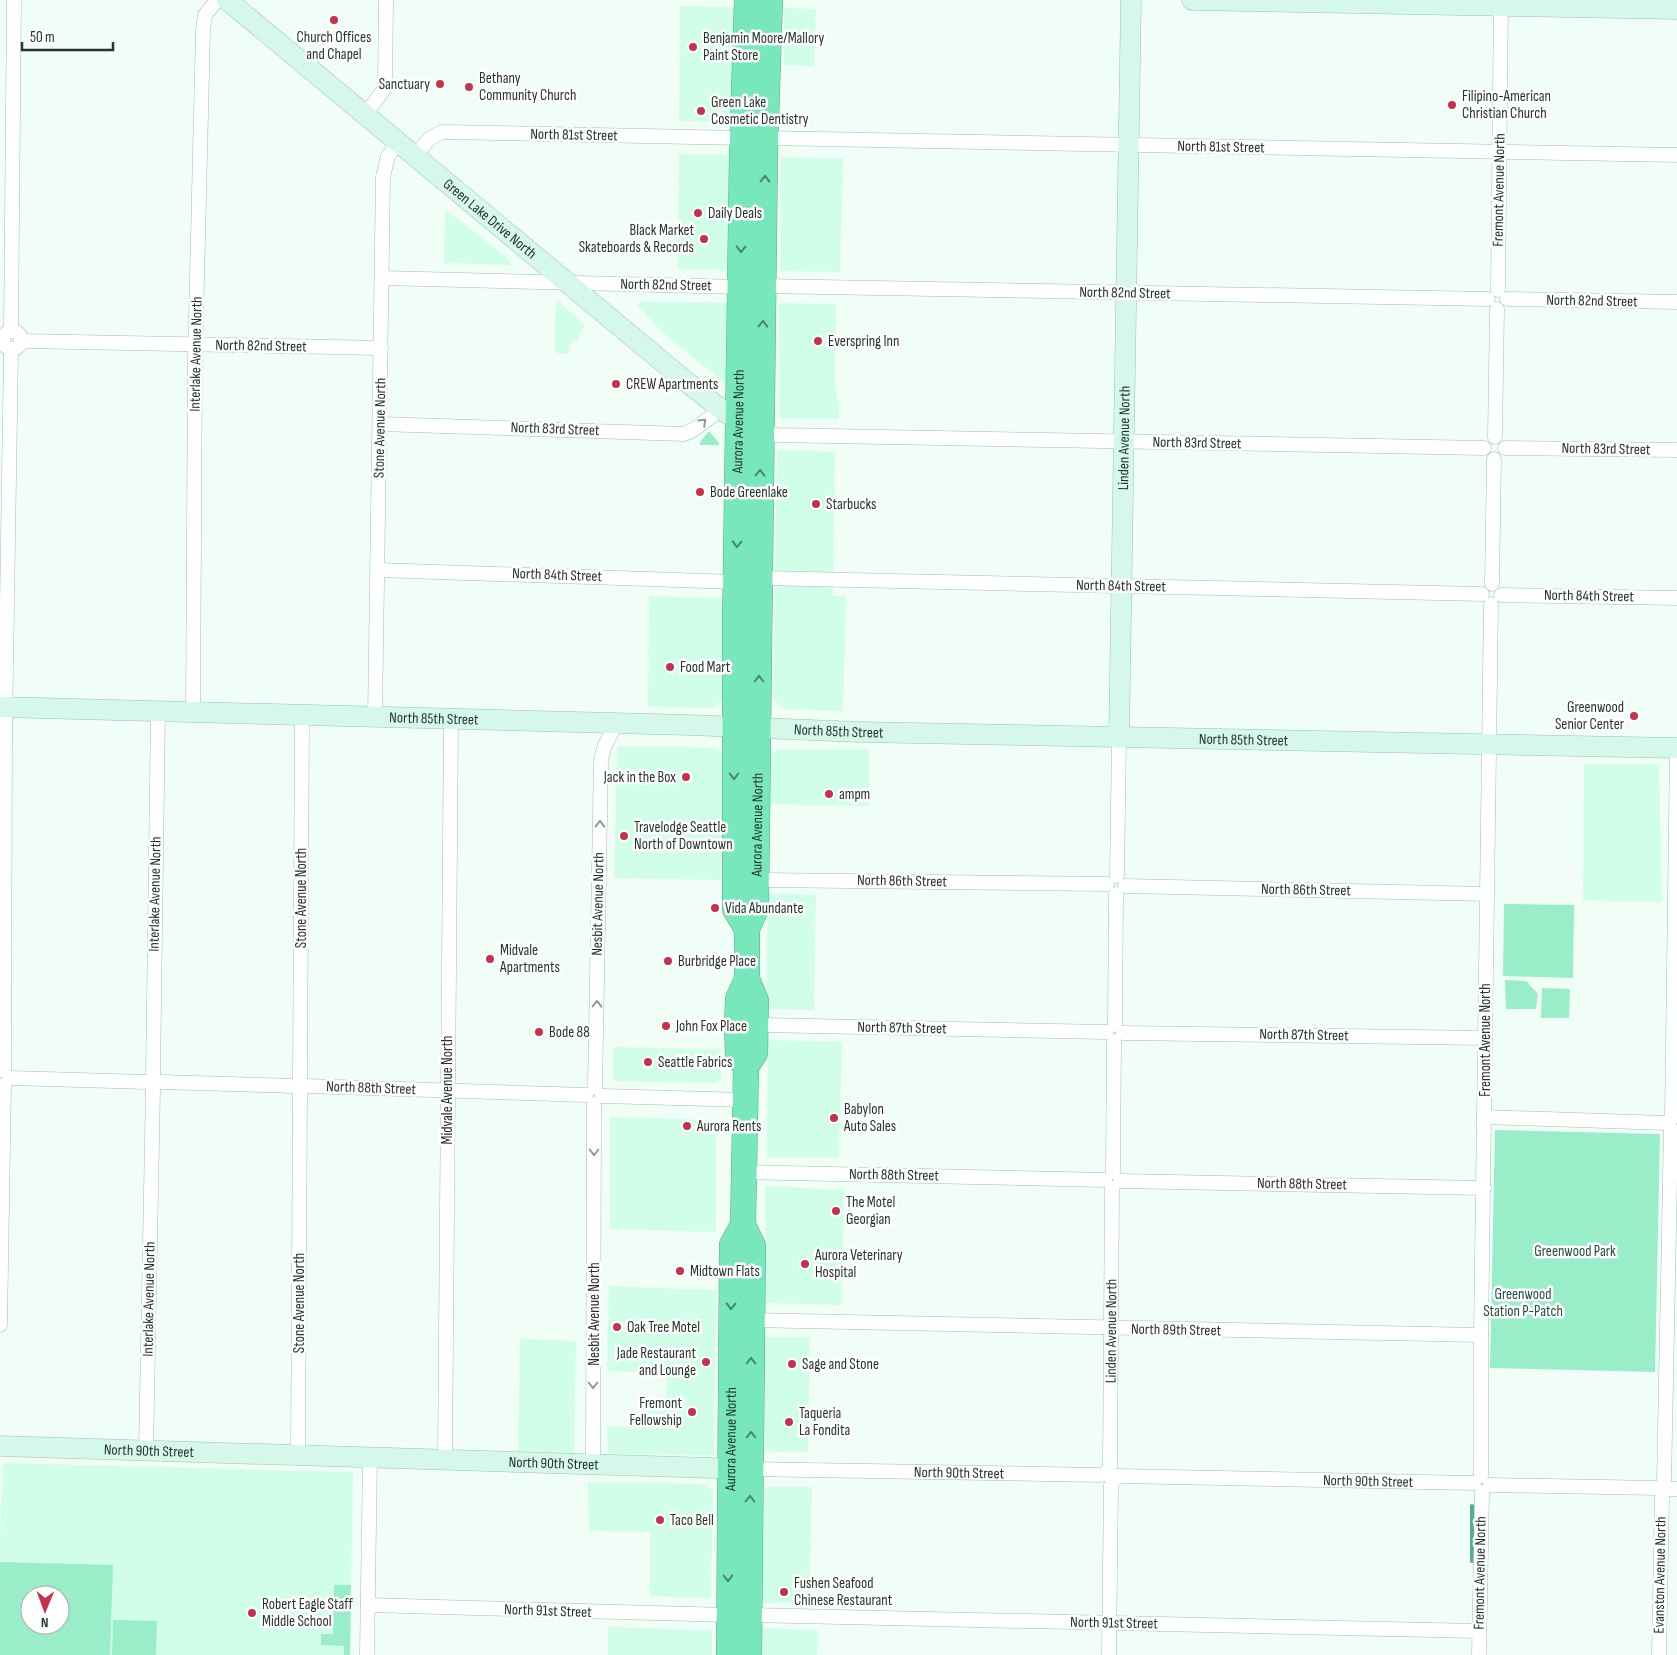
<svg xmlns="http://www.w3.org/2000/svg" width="1677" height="1655" viewBox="0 0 1677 1655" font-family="'Sofia Sans Condensed',sans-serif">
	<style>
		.built { fill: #d1fee9; fill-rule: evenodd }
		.green { fill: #99edc9; fill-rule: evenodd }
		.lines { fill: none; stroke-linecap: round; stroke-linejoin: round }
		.stream { stroke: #52b18c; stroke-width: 4 }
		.street-casing { stroke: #9dc1b0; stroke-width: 15 }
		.secondary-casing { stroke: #9dc1b0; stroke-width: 21 }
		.highway-casing { stroke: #5ba98a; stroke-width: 26 }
		.street { stroke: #fff; stroke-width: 14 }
		.secondary { stroke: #d6f8eb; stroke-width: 20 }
		.highway { stroke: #78e8bc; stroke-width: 25 }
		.oneway { stroke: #4b856d }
		.oneway2 { stroke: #929a96 }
		.poi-dot { fill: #c4334e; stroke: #fff; stroke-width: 2 }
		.labels { text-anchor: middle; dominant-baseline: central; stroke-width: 5; stroke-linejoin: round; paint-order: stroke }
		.poi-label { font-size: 15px; fill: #26342d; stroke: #fff; text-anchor: start }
		.street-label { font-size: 15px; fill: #26342d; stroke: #fff }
		.park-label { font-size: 15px; fill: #234c3c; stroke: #fff }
	</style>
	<rect width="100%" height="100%" fill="#f0fef7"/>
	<path class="built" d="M680,6L734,7L732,122L679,121Z
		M784,8L816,9L814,66L784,65Z
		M679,154L732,155L731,270L678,269Z
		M781,157L843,158L840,272L780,271Z
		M445,209L511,261V265L444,263Z
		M556,299L585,325L579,334V341H571L569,354L555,353Z
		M640,301L730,303L729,381L723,382L661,331L638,306Z
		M780,303L836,304L835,385L837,401L839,402V419H782L779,417V304Z
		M777,450L835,452L833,596L846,597L843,711L784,709L773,699Z
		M649,596L725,598L724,697L715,708L648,707Z
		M617,746L716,748L724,753L721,880L614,878Z
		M778,749H869V806L768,804L771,754Z
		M1584,764H1659L1662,902L1583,900Z
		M768,893L816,895L814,1010L766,1009Z
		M768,1040L842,1042L839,1158L767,1157Z
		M613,1047L721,1049V1079L715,1083L613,1081Z
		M610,1117L716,1120V1232L610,1229Z
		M765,1186L844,1190L842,1305L766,1303Z
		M609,1286L716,1290L714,1455L608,1454L607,1426H644V1398L666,1397L667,1373L607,1371Z
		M764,1337H810L808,1452L765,1451Z
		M520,1339L576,1341L574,1453L518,1452Z
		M3,1463L353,1472L350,1655H0V1538ZM30,1595H60V1625H30Z
		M588,1482L706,1484L713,1491L711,1598L650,1596V1532L589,1531Z
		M765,1487H812L809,1603H762Z
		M608,1627L712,1630V1655H608Z
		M762,1628L818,1630L817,1655H762Z"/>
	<path class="green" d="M709,431L719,443V445H700V442Z
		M1504,904L1574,905L1573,978L1503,976Z
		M1505,980L1526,981L1538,994L1536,1009H1506Z
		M1542,988L1570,989L1569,1018H1541Z
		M1495,1130L1660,1134L1655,1372L1490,1368Z
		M0,1562L113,1565L110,1655H0ZM30,1595H60V1625H30Z
		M334,1585H351L350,1655H344V1646L321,1645V1634H333Z
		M113,1620L157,1621L156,1655H112Z"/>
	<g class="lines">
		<path class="stream" d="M1472,1506V1561"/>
		<defs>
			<g id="street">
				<path d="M365,115L385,88L386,0"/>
				<path d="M765,138L1677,155"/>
				<path d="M415,156L429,139L442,132L743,138"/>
				<path d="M382,278L741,287"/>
				<path d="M763,286L1488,299"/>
				<path d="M1498,290L1501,0"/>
				<path d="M1507,299L1677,302"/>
				<circle cx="12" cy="340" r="9"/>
				<path d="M11,331L14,0"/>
				<path d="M21,341L381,348"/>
				<path d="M380,424L684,434C697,431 708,416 722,410"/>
				<path d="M761,429L776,435L1484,448"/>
				<path d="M1495,437L1497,309"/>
				<path d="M1505,448L1677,450"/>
				<path d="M378,570L736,582"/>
				<path d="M760,578L1482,594"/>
				<path d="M1492,584L1494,459"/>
				<path d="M1501,595L1677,598"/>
				<path d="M193,712L195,360L203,31L205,15L217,0"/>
				<path d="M375,717L383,177L388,156L398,143"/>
				<path d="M1117,876L1119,738"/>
				<path d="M756,880L1107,884"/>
				<path d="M1125,886L1487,894"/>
				<path d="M757,1025L1106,1032"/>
				<path d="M1115,1025L1116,894"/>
				<path d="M1123,1033L1485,1038"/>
				<path d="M4,1071L5,730L11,350"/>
				<path d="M153,1076L158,711"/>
				<path d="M11,1078L147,1082"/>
				<path d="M300,1080L302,715"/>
				<path d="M160,1082L295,1086"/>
				<path d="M306,1086L586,1095"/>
				<path d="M595,1088L601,760L605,745L617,723"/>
				<path d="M602,1096L745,1100"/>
				<path d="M1484,1117L1666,1123"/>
				<path d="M1672,1118L1677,748"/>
				<path d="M743,1172L1105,1180"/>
				<path d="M1113,1172L1114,1041"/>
				<path d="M1120,1181L1484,1188"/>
				<path d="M752,1320L1481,1335"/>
				<path d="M0,1325L4,1085"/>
				<path d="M146,1450L153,1089"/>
				<path d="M298,1455L300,1092"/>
				<path d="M445,1459L451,720"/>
				<path d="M593,1465L594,1104"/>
				<path id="s1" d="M751,1469L1100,1475L1107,1473L1110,1466L1112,1188"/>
				<path d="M1481,1476V1335L1491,604"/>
				<path d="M1664,1482L1671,1129"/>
				<path d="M1490,1485L1656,1488"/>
				<path d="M1669,1489H1677"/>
				<path d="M368,1605L729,1615"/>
				<path d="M749,1615L1479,1631"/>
				<path d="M367,1655L370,1458"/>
				<path id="s2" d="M1109,1655L1111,1485L1117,1476L1474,1483"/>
				<path d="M1479,1655L1482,1492"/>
				<path d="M1659,1655L1662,1495"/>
			</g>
			<g id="secondary">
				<path id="s3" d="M227,0L688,383L726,413L750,424"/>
				<path d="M1192,0L1677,9"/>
				<path id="s4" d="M0,707L690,725L859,732L1677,748"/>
				<path id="s5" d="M1119,738L1131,0"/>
				<path id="s6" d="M0,1446L745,1469"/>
			</g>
			<g id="highway">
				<path id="s7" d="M747,929L735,909V625L742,153L747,0"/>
				<path d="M746,1067L738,1056L737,1024L738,999L747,979"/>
				<path id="s8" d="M729,1655L732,1245L743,1225"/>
				<path id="s9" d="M749,1655L753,1246L743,1225L746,1067L755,1053L756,1001L747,979V929L756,909L765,153L770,0"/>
			</g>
		</defs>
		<use href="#street" class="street-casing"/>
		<use href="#secondary" class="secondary-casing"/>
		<use href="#highway" class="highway-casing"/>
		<use href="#street" class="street"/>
		<use href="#secondary" class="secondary"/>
		<use href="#highway" class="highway"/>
	</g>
	<defs><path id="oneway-chevron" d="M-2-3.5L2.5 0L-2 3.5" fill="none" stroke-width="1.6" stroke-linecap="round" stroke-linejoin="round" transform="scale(1.25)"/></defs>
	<g class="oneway">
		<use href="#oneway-chevron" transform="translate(765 179) rotate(-89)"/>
		<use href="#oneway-chevron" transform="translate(741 249) rotate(91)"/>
		<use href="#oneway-chevron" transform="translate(763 324) rotate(-89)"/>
		<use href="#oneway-chevron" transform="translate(760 473) rotate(-89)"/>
		<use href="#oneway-chevron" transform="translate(737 544) rotate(91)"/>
		<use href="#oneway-chevron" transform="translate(759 679) rotate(-90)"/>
		<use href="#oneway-chevron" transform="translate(734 776) rotate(90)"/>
		<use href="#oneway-chevron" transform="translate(731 1306) rotate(91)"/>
		<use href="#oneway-chevron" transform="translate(751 1361) rotate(-90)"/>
		<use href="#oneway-chevron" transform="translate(751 1435) rotate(-90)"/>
		<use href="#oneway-chevron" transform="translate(750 1499) rotate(-90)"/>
		<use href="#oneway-chevron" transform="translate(728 1578) rotate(89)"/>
	</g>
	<g class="oneway2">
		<use href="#oneway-chevron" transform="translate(703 422) rotate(-44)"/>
		<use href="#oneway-chevron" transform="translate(600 824) rotate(-89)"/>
		<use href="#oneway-chevron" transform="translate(597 1004) rotate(-89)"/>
		<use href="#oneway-chevron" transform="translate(594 1152) rotate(90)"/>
		<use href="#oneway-chevron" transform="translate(593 1385) rotate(90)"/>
	</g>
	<g class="poi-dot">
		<circle cx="334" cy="20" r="5"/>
		<circle cx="693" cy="47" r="5"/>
		<circle cx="440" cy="84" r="5"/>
		<circle cx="469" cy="87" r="5"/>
		<circle cx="1452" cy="105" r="5"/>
		<circle cx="701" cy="111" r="5"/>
		<circle cx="698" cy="213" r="5"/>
		<circle cx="704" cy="239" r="5"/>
		<circle cx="818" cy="341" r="5"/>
		<circle cx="616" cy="384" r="5"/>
		<circle cx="700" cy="492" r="5"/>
		<circle cx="816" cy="504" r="5"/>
		<circle cx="670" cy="667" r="5"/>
		<circle cx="1634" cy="716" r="5"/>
		<circle cx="686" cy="777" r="5"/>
		<circle cx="829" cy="794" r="5"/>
		<circle cx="624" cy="836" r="5"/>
		<circle cx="715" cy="908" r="5"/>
		<circle cx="490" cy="959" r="5"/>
		<circle cx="668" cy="961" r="5"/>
		<circle cx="666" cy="1026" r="5"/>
		<circle cx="539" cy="1032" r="5"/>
		<circle cx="648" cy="1062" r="5"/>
		<circle cx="834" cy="1118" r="5"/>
		<circle cx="687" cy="1126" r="5"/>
		<circle cx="836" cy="1211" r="5"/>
		<circle cx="805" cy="1264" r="5"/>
		<circle cx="680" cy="1271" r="5"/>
		<circle cx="617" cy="1327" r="5"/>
		<circle cx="706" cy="1362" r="5"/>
		<circle cx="792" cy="1364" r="5"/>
		<circle cx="692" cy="1412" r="5"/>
		<circle cx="789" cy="1422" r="5"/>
		<circle cx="660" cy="1520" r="5"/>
		<circle cx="784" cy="1592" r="5"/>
		<circle cx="252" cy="1613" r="5"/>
	</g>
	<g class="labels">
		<g class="poi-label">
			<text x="334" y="37" text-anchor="middle">Church Offices<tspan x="334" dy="17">and Chapel</tspan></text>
			<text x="703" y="38">Benjamin Moore/Mallory<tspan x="703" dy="17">Paint Store</tspan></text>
			<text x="479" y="78">Bethany<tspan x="479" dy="17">Community Church</tspan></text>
			<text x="430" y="84" text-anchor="end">Sanctuary</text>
			<text x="1462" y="96">Filipino-American<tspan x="1462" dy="17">Christian Church</tspan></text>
			<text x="711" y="102">Green Lake<tspan x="711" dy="17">Cosmetic Dentistry</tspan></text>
			<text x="708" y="213">Daily Deals</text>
			<text x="694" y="230" text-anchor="end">Black Market<tspan x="694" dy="17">Skateboards &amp; Records</tspan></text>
			<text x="828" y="341">Everspring Inn</text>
			<text x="626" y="384">CREW Apartments</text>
			<text x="710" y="492">Bode Greenlake</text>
			<text x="826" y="504">Starbucks</text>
			<text x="680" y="667">Food Mart</text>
			<text x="1624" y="707" text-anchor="end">Greenwood<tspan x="1624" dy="17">Senior Center</tspan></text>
			<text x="676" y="777" text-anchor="end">Jack in the Box</text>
			<text x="839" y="794">ampm</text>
			<text x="634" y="827">Travelodge Seattle<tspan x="634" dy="17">North of Downtown</tspan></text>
			<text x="725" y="908">Vida Abundante</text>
			<text x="500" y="950">Midvale<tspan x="500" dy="17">Apartments</tspan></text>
			<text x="678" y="961">Burbridge Place</text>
			<text x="676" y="1026">John Fox Place</text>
			<text x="549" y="1032">Bode 88</text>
			<text x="658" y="1062">Seattle Fabrics</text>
			<text x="844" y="1109">Babylon<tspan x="844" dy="17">Auto Sales</tspan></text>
			<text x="697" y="1126">Aurora Rents</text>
			<text x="846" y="1202">The Motel<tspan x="846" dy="17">Georgian</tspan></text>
			<text x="815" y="1255">Aurora Veterinary<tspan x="815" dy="17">Hospital</tspan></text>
			<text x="690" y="1271">Midtown Flats</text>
			<text x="627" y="1327">Oak Tree Motel</text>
			<text x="696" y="1353" text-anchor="end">Jade Restaurant<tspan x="696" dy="17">and Lounge</tspan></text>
			<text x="802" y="1364">Sage and Stone</text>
			<text x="682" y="1403" text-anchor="end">Fremont<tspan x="682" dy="17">Fellowship</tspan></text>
			<text x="799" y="1413">Taqueria<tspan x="799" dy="17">La Fondita</tspan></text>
			<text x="670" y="1520">Taco Bell</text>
			<text x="794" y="1583">Fushen Seafood<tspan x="794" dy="17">Chinese Restaurant</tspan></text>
			<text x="262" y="1604">Robert Eagle Staff<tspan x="262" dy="17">Middle School</tspan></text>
		</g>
		<g class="street-label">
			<text transform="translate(574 135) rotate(1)">North 81st Street</text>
			<text transform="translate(1221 147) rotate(1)">North 81st Street</text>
			<text transform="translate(1499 190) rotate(-89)">Fremont Avenue North</text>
			<text stroke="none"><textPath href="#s3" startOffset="342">Green Lake Drive North</textPath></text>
			<text transform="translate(666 285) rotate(1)">North 82nd Street</text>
			<text transform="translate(1125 293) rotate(1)">North 82nd Street</text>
			<text transform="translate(1592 301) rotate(1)">North 82nd Street</text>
			<text transform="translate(261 346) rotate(1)">North 82nd Street</text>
			<text transform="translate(196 354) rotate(-89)">Interlake Avenue North</text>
			<text stroke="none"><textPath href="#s7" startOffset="511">Aurora Avenue North</textPath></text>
			<text transform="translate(380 428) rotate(-89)">Stone Avenue North</text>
			<text transform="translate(555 429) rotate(2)">North 83rd Street</text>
			<text stroke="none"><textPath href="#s5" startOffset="300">Linden Avenue North</textPath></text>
			<text transform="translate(1197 443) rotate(1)">North 83rd Street</text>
			<text transform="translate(1606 449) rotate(1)">North 83rd Street</text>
			<text transform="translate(557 575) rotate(2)">North 84th Street</text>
			<text transform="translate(1121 586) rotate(1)">North 84th Street</text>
			<text transform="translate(1589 596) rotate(1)">North 84th Street</text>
			<text stroke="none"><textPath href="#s4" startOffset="434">North 85th Street</textPath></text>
			<text stroke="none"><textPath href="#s4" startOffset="839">North 85th Street</textPath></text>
			<text stroke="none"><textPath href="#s4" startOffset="1244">North 85th Street</textPath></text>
			<text stroke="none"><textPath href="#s9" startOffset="839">Aurora Avenue North</textPath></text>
			<text transform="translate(902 881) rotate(1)">North 86th Street</text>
			<text transform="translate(1306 890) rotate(1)">North 86th Street</text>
			<text transform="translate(155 894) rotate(-89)">Interlake Avenue North</text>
			<text transform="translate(301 898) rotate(-90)">Stone Avenue North</text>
			<text transform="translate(598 904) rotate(-89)">Nesbit Avenue North</text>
			<text transform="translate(902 1028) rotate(1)">North 87th Street</text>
			<text transform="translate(1304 1035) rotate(1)">North 87th Street</text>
			<text transform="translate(1485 1040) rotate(-90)">Fremont Avenue North</text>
			<text transform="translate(371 1088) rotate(2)">North 88th Street</text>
			<text transform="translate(447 1090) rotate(-90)">Midvale Avenue North</text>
			<text transform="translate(894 1175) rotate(1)">North 88th Street</text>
			<text transform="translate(1302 1184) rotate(1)">North 88th Street</text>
			<text transform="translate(149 1299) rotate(-89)">Interlake Avenue North</text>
			<text transform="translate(299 1303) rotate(-90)">Stone Avenue North</text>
			<text transform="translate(594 1314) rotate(-90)">Nesbit Avenue North</text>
			<text transform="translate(1176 1330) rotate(1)">North 89th Street</text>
			<text stroke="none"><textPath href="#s1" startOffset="499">Linden Avenue North</textPath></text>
			<text stroke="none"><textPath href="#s8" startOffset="216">Aurora Avenue North</textPath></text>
			<text stroke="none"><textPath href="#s6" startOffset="149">North 90th Street</textPath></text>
			<text stroke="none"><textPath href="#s6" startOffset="554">North 90th Street</textPath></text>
			<text stroke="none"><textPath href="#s1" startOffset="208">North 90th Street</textPath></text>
			<text stroke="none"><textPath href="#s2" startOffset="432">North 90th Street</textPath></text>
			<text transform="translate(1480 1573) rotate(-89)">Fremont Avenue North</text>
			<text transform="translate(1660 1575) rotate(-89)">Evanston Avenue North</text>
			<text transform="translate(548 1611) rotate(2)">North 91st Street</text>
			<text transform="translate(1114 1623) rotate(1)">North 91st Street</text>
		</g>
		<g class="park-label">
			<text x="1575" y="1251">Greenwood Park</text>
			<text x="1523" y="1294">Greenwood<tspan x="1523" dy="17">Station P-Patch</tspan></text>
		</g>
	</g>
	<g transform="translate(45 1610) rotate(181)"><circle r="24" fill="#ffffff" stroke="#a8aeab"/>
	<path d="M0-4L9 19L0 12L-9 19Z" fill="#c4334e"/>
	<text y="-8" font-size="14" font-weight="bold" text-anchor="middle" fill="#26342d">N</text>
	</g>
	<path d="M22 42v8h91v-8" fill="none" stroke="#26342d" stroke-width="2.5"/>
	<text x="30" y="42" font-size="15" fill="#26342d" stroke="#ffffff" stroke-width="4" paint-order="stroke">50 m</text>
</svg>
